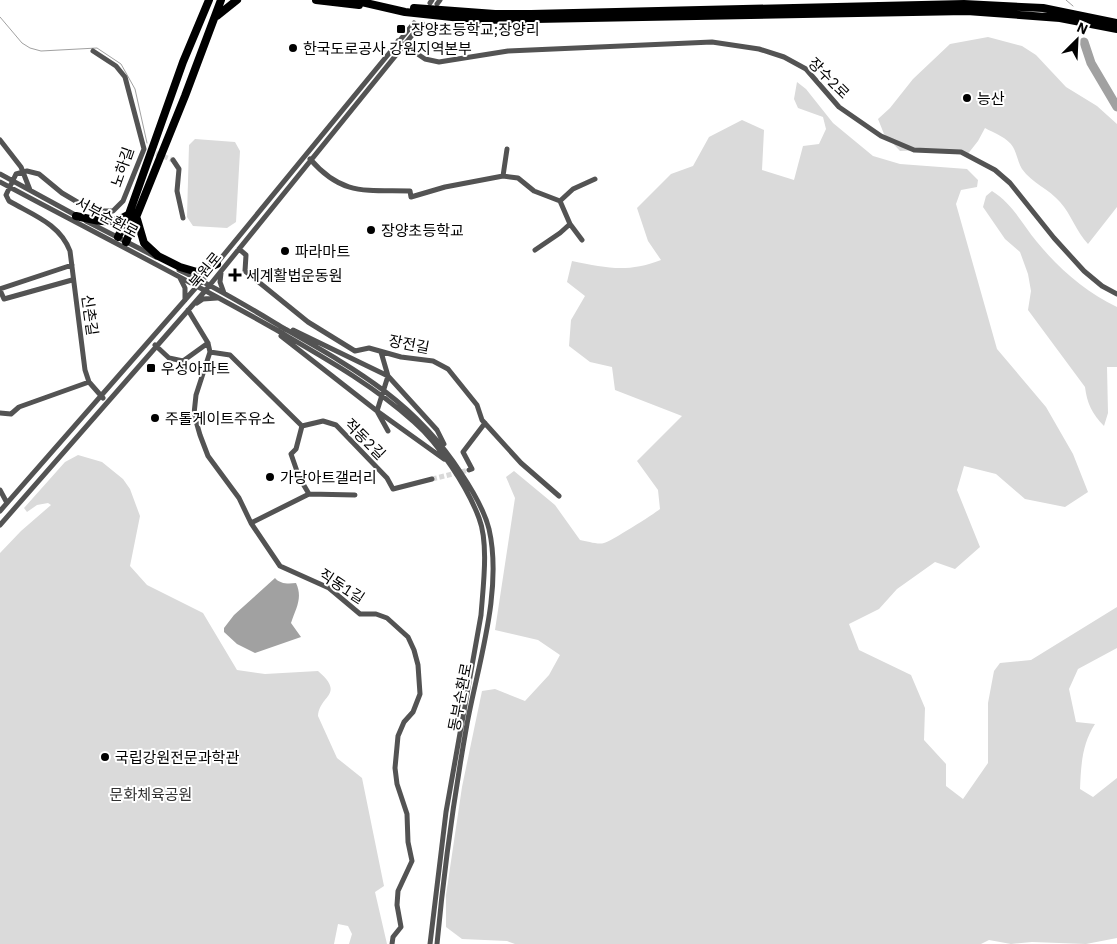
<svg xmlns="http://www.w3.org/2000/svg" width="1117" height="944" viewBox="0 0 1117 944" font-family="'IBM Plex Sans','Noto Sans KR',sans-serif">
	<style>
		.green { fill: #dadada }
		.water { fill: #a1a1a1 }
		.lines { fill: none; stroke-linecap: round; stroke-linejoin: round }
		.stream { stroke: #a1a1a1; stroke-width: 1 }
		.river { stroke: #a1a1a1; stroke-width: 9 }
		.minor-tunnel { stroke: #d9d9d9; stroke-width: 5; stroke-dasharray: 5 2.5; stroke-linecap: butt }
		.minor { stroke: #535353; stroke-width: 5 }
		.highway { stroke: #000; stroke-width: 8 }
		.poi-dot { fill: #000; stroke: #fff; stroke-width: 2 }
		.labels { text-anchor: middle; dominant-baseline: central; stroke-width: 4; stroke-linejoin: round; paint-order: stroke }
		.poi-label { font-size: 15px; fill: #000; stroke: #fff; text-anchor: start }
		.street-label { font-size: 15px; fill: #000; stroke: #fff }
		.park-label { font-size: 15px; fill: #313131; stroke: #fff }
	</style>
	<rect width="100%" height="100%" fill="#fff"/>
	<path class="green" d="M988,37L1022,46L1036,55L1066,87L1097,106L1117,124V207L1088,244C1076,231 1071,214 1060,202C1049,189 1032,183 1022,169C1018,163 1017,154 1013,147C1008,138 994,133 985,128L978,141L967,155L924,150L900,151L884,134L878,119L890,108L913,79L950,44Z
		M797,82L806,89L833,123L873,156L900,164L967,169L978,180L977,187L961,190L956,204L997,349L1046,407L1073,454L1088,492L1065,507L1025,499L996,474L964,466L957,490L980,547L955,569L935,562L897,589L879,609L849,624L859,650L911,675L925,708L924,740L946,764V786L963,799L988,763V703L994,671L1000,663L1031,660L1117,607V648L1078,669L1069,689L1076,722L1095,724C1082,744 1081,765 1080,789L1093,797L1117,778V938L1086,944L1032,942L1011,944L989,940L981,944H515L507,941L462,939L446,927V895L462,787L482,691L495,689L525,701L549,675L560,655L538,640L495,630L515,498L506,477L514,471L555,505L580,540C587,541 598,545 604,543C610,542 654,514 660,509L658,490L637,461L682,416L615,390L612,367L590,362L569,346L571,320L585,296L567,282L572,261C607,268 627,273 661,260L648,241L637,208L671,174L693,166L709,137L742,120L764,130L762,170L794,180L803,146L819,144L826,129L823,117L798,108L794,99Z
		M195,139L235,142L240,151L236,222L227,228L193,226L187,217L189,145Z
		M992,191C1013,204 1022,224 1037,242C1059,269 1086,292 1117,307V367H1107L1108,413L1104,426C1092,414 1087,403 1085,387L1028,310L1031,291L1028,274L1020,252L1005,239L983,207L986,196Z
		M78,455L102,462L123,479L130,489L140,516L130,566L147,585L203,613L237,670L265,674L318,671C346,695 319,695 318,716L337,758L362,778L384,886L375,892L387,944H349L352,934L348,926L338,924L334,944H0V553L21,531L51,505L48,503L37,505L27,512L24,508L65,462Z"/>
	<path class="water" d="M275,578C280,584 288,584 296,583C303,598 296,608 291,623L301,637L255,653L237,644L224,632V628L234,615Z"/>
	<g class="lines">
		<path class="stream" d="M1066,0L1073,6
			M0,17L22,43L30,48L41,51L97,48L121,64L135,89L147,143"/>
		<path class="river" d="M1084,42L1091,63L1117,107"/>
		<path class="minor-tunnel" d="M149,151L173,160
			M432,479L469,470"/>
		<path class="minor" d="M430,3L432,0
			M437,4L440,0
			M398,41L425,59L439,62L508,51L712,42L759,49L784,57L806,69L839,107L881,136L914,150L961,152L995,170L1010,183L1054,238L1084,271L1102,286L1117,294
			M93,51L116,66L125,77L144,149L123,201L113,211H97L79,203L62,193L39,174L27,171L16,174L6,195L9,201C33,215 60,224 70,251L85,370L89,382L103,398
			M0,140L21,167L30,190
			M310,159C342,196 365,190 410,191L411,197L445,187L503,176L518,178L534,191L560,201L570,224L582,240
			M173,160L179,169L177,191L183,218
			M0,174L79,217
			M503,176L507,149
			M0,182C91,231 183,277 273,328C321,356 372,384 414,422C439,444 467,486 479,518C489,544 483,587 481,615L446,812L430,944
			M560,201L573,189L595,179
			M86,221L156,257
			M239,249L246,255L245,271L308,322L355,351L369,348L401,357L433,361L448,369L477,405L482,420L521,463L559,496
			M535,250L560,233L570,224
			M179,270C216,287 250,308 285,329C357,370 415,402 461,473C473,491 484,509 489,529C503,590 478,664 467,724C454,797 444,870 437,944
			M221,273L220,282L224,293
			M180,278L185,288V300
			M0,289L72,265
			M0,290L4,299L72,280
			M197,303L203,299L217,298
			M188,310L208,343L210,352L196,395L194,414L200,435L208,456L239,498L251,523L280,566L329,588L360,614H376L387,618L408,637L414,650L418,665L420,694L413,712L404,722L398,736L395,768L397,784L407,814L408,842L412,861L398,891L397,905L401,927L393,937L392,944
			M293,330L388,376L437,430L444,444
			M281,336L377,411L444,459
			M155,345L169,358L183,361L208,343
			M210,352L230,355L302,426L323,421L336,425L387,478L393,489L432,479
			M381,352L388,376L377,411L388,431
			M0,413L11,414L19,407L89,382
			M302,426L296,449L291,454L299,477L309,494
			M469,470L472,469L463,452L485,423
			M0,490L7,503
			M0,511L213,268L414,23
			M251,523L309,494L355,495
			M0,525L205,291L422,23"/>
		<path class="highway" d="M316,0L359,5
			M353,0L405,12L480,20L967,11L1060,18L1117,29
			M414,8L495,14H531L964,4L1043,8L1117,23
			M217,16L237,0
			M76,216C95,220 110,226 128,215
			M137,219L144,243L158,256L180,267L197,272L217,264
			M118,237L129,214L183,62L209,0
			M126,242L185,96L221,0"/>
	</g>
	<g class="poi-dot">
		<rect x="396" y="24" width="10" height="10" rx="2.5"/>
		<circle cx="293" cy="48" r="5"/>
		<circle cx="967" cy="98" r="5"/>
		<circle cx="371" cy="230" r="5"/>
		<circle cx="285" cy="251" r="5"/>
		<path d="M232.5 267.5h5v5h5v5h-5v5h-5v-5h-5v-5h5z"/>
		<rect x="146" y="363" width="10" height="10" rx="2.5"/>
		<circle cx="155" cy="418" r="5"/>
		<circle cx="270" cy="477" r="5"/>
		<circle cx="105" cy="757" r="5"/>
	</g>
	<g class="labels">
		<g class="poi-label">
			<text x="411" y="29">장양초등학교;장양리</text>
			<text x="303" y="48">한국도로공사 강원지역본부</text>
			<text x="977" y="98">능산</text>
			<text x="381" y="230">장양초등학교</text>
			<text x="295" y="251">파라마트</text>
			<text x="246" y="275">세계활법운동원</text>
			<text x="161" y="368">우성아파트</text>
			<text x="165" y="418">주톨게이트주유소</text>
			<text x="280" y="477">가당아트갤러리</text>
			<text x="115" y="757">국립강원전문과학관</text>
		</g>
		<g class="street-label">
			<text transform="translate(829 78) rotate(45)">장수2로</text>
			<text transform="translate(122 167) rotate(-71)">노하길</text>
			<text transform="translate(107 217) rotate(28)">서부순환로</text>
			<text transform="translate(205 270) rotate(-51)">북원로</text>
			<text transform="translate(90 315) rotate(82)">신촌길</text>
			<text transform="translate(409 344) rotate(11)">장전길</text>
			<text transform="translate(365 439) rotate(45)">적동2길</text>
			<text transform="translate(342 586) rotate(33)">직동1길</text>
			<text transform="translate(460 697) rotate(-79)">동부순환로</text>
		</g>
		<g class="park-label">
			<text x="151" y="794">문화체육공원</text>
		</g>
	</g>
	<g transform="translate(1077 40) rotate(24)" stroke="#ffffff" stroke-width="4" paint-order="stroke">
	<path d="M0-4L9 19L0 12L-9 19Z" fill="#000000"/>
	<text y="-8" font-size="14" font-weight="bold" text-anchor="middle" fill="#000000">N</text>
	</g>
</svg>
